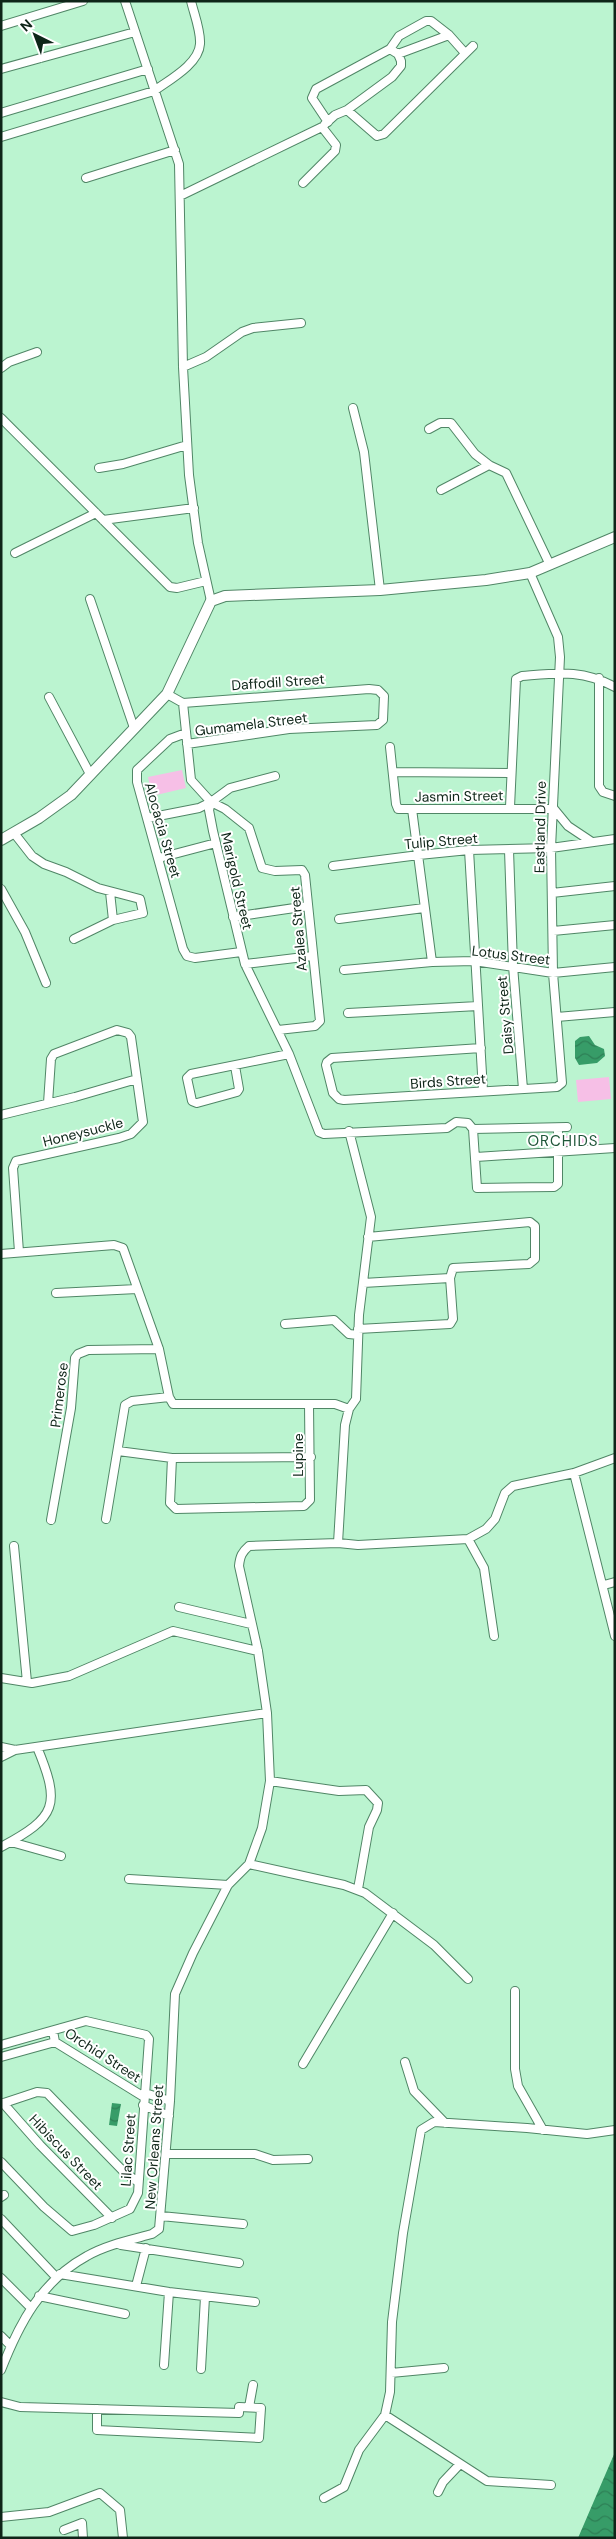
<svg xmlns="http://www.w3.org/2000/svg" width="616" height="2539" viewBox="0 0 616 2539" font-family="'DM Sans',sans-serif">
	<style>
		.garden { fill: #f6bfe6 }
		.water { fill: url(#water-waves) }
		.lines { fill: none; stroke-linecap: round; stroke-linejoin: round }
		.minor-casing { stroke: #508666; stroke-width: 10 }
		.tertiary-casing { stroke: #508666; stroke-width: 12 }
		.minor { stroke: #fff; stroke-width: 8 }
		.tertiary { stroke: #fff; stroke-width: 10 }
		.labels { text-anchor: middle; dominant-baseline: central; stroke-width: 4; stroke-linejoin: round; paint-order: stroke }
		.street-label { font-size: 14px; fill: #0e2518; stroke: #fff }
		.neighbourhood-label { font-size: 15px; letter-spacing: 1px; fill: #20573a; stroke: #fff }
	</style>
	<defs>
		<pattern id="water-waves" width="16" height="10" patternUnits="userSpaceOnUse" patternTransform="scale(1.25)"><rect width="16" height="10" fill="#379c68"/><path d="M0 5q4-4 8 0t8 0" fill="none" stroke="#2d7f55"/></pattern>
	</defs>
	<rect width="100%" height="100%" fill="#bbf4d0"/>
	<path class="garden" d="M182,770L186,788L152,796L148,777Z
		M609,1077L611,1099L578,1102L576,1080Z
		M599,1135V1147L566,1149V1136Z"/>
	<path class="water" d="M589,1036L595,1045L604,1049L605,1056L597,1063L579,1065L575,1058V1041L580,1037Z
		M112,2103L121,2104L117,2126L109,2125Z
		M615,2452V2538H578Z"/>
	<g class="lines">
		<defs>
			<path id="minor" d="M125,1L179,164L183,367L189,475L198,543L211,601
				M1,26L83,1
				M390,49L399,36L426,21H431L449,35L465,53
				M398,54L449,35
				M1,69L135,32
				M1,113L148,69
				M328,122L312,98L316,89L390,49L398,54L401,61V66L392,77L347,110
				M325,124L335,115L347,110L377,136L384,134L473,46
				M1,137L154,91C169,80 199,64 200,44C201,31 194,14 191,1
				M86,178L175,150
				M180,196L322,127L336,145L335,151L303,183
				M183,367L206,357L242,332L253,328L301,323
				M1,368L9,362L37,352
				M353,408L364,452L380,590
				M1,418L170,587L177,588L206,581
				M429,429L440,423H451L475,454L489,465L506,473L550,565
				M99,468L123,464L187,445
				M441,490L489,465
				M103,520L194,508
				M15,553L96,513
				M90,599L134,728
				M599,678V786L603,792L615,796
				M167,694L183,703
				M49,697L90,774
				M183,703L191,780L211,802L225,809L249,828L262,868L275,871L302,870L305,875L320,1021L315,1026L278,1030
				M183,703L369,689L378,690L384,696L383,720L377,725L289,729L187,744
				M186,733L170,739L137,770V782L183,949L187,956L195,958L241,952
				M390,747L396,804L398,809H554L568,826L592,842
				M393,772L511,773
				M211,802L209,810L213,831L245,964L289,1054L319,1132L324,1134L447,1128L456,1122L468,1123L473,1129L477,1188L554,1187L558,1184V1128
				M510,807L516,679L522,676C558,673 582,669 615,687
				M412,809L432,962
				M148,818L199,808L211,802L230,788L275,776
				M14,833L32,856L44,864L66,872L98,888L140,899L143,913L113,920L74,939
				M469,850L483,1091
				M509,850L513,966L523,1089
				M159,858L216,843
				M333,866L419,855L469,850L551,848L615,839
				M1,889L25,932L46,983
				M110,892L113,920
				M552,893L615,886
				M233,917L308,906
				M339,919L424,908
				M553,931L615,925
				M245,964L312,956
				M344,970L432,962L474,961L553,973L615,967
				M348,1013L478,1006
				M557,1017L615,1012
				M481,1048L332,1058L327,1062L326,1065L333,1093L339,1099L344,1100L557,1087L562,1083L553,973L551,848L560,657L558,637L530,573
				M235,1066L239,1089L237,1092L197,1103L192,1101L187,1078L191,1074L289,1054
				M1,1115L75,1097L137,1079
				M473,1129L567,1127
				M476,1157L615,1148
				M19,1252L13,1168L16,1161L119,1138L131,1134L143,1122L131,1037L128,1033L117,1030L54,1054L51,1059L48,1103
				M1,1254L114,1245L123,1248L159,1349L169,1397L173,1404H335L349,1409L356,1399L359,1315L371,1217L349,1131
				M363,1283L450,1278
				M56,1293L137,1289
				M285,1324L334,1320L349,1334L358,1335
				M358,1329L450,1324L453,1319L450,1278L453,1268L529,1264L535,1259V1226L530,1222L368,1237
				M118,1451L172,1458L311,1457
				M172,1458L170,1503L176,1509L304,1506L310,1500L309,1404
				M574,1473L615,1636
				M106,1519L125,1405L132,1401L169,1397
				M51,1520L71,1408L75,1358L78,1354L88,1350L159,1349
				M468,1539L484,1568L494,1636
				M338,1543L345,1425L349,1409
				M14,1546L27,1682
				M604,1585L615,1582
				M179,1607L251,1624
				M1,1678L32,1683L69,1676L173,1631L258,1651
				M1,1747L15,1750L267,1713
				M1,1757L15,1750
				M270,1781L339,1791L366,1790L378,1803L377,1810L369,1827L358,1889
				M11,1842L61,1856
				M1,1847C57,1817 61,1805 37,1747
				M249,1864L344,1885L365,1893L434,1945L468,1979
				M129,1879L228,1885
				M515,1991V2069L518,2086L543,2130
				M53,2031L55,2042L144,2097
				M1,2045L86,2021L146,2035L149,2039L138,2193L130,2209L94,2225L72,2231L44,2207L1,2162
				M1,2057L55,2042
				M405,2062L414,2091L445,2123
				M303,2064L393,1913
				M145,2093L170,2101
				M3,2103L40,2145L112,2218
				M1,2104L37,2092L47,2093L124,2172L138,2182
				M143,2105L169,2116
				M166,2154H255L273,2160L308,2159
				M1,2197L4,2195
				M161,2216L243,2224
				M1,2219L56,2277
				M121,2245L239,2263
				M60,2274L169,2292L255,2302
				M1,2278L31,2308
				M136,2286L146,2248
				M39,2296L125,2314
				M1,2336L10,2345
				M164,2365L169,2292
				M201,2369L205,2297
				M1,2370C19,2324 41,2281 87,2256C106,2245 130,2240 152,2234L159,2229L170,2101L175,1994L193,1953L228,1885L249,1864L262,1828L270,1781L267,1713L258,1651L239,1566C240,1556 242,1552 249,1546L338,1543L358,1545L468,1539L486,1529L495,1519L505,1493L513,1486L574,1473L615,1458
				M391,2373L444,2368
				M1,2402L20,2407L239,2413V2407L261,2408L259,2438L97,2430V2409
				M249,2407L253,2385
				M385,2415L487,2481L551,2485
				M438,2492L443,2482L460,2464
				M324,2498L344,2487L359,2450L385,2415L390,2392L392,2322L403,2233L421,2130L434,2122L527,2128L587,2134L615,2130
				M1,2517L49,2512L100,2493L120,2510L123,2538
				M64,2530L82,2523L83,2538"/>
			<path id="tertiary" d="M1,840L39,818L71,795L167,694L211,601L225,596L380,590L486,580L530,573L615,537"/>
		</defs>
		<use href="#minor" class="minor-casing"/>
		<use href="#tertiary" class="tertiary-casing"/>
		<use href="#minor" class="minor"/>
		<use href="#tertiary" class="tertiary"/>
	</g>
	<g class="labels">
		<g class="street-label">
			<text transform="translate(278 682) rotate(-4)">Daffodil Street</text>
			<text transform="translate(251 724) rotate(-7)">Gumamela Street</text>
			<text transform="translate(459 796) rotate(-1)">Jasmin Street</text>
			<text transform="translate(540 827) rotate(-89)">Eastland Drive</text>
			<text transform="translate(163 830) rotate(74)">Alocacia Street</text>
			<text transform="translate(441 841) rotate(-5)">Tulip Street</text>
			<text transform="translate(237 881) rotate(77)">Marigold Street</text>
			<text transform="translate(298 929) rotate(-95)">Azalea Street</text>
			<text transform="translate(511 955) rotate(7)">Lotus Street</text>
			<text transform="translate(505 1015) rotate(-95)">Daisy Street</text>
			<text transform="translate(448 1081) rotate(-4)">Birds Street</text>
			<text transform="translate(83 1132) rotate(-14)">Honeysuckle</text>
			<text transform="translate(59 1395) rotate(-83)">Primerose</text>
			<text transform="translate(298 1455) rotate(-90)">Lupine</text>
			<text transform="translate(103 2055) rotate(33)">Orchid Street</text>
			<text transform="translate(154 2147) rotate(-86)">New Orleans Street</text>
			<text transform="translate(128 2150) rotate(-86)">Lilac Street</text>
			<text transform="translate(66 2152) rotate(46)">Hibiscus Street</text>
		</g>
		<g class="neighbourhood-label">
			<text x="563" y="1141">ORCHIDS</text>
		</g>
	</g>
	<rect width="616" height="2539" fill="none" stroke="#0e2518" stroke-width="5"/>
	<g transform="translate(35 35) rotate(318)" stroke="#ffffff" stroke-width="4" paint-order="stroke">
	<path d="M0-4L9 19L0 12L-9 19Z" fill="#0e2518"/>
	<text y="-8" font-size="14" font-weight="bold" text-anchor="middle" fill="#0e2518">N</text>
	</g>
</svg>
